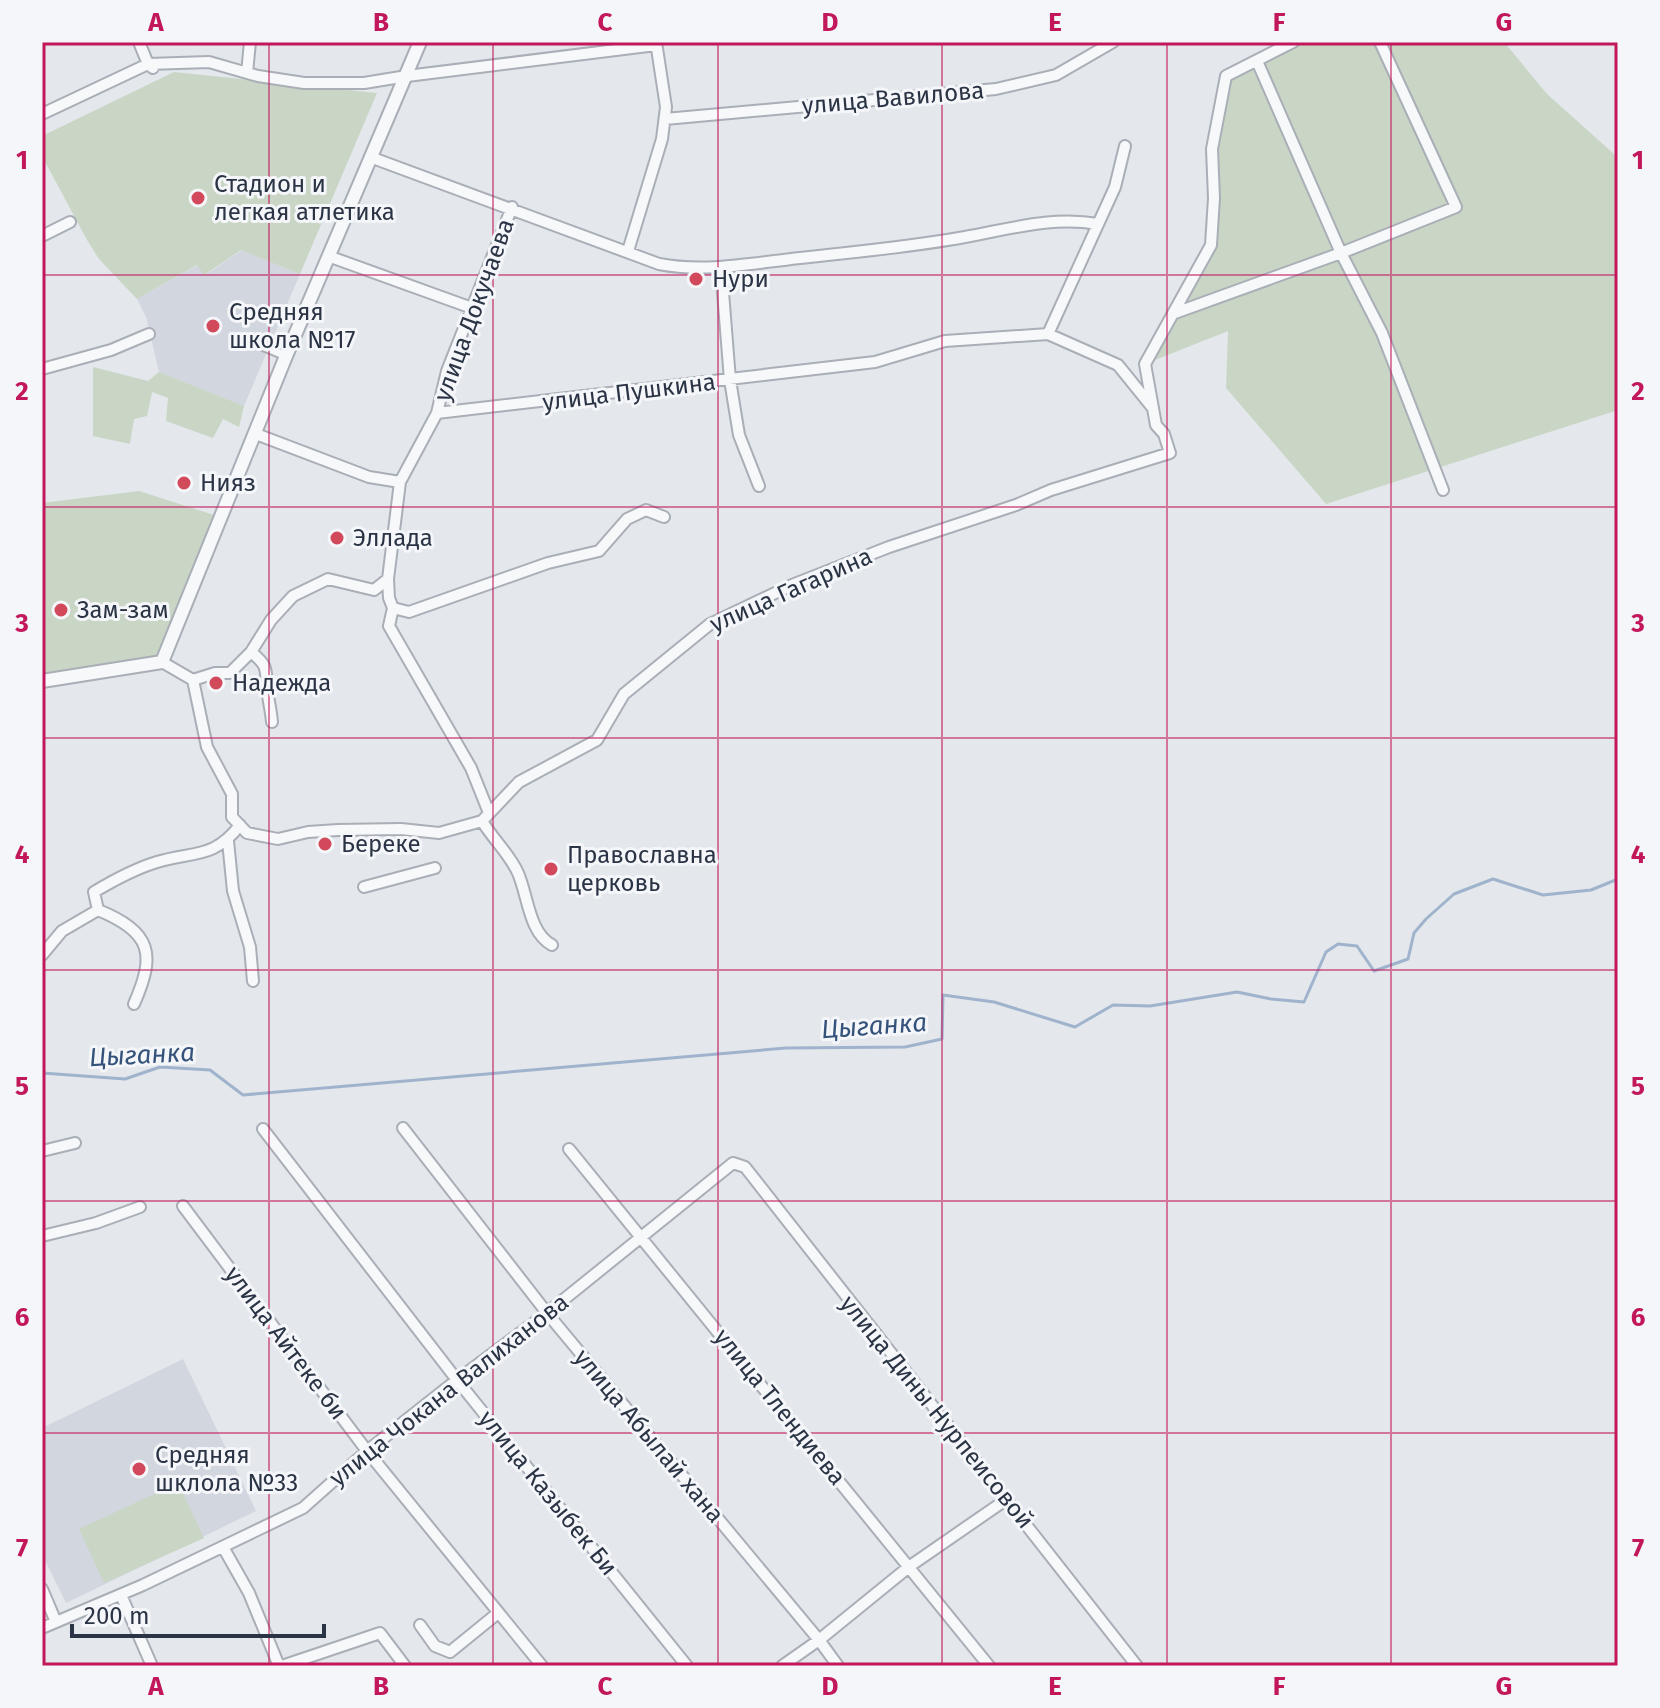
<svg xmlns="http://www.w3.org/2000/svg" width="1660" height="1708" viewBox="0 0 1660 1708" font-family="'Fira Sans',sans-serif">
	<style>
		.built { fill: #d2d6de }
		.green { fill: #c9d6c5 }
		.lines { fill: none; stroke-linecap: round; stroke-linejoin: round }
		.stream { stroke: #9fb4cc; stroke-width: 3 }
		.pedestrian-casing { stroke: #a9aeb7; stroke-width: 11 }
		.minor-casing { stroke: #a9aeb7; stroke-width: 14 }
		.tertiary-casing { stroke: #a9aeb7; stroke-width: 16 }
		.pedestrian { stroke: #f7f8fa; stroke-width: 7 }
		.minor { stroke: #f7f8fa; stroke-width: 10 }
		.tertiary { stroke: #f7f8fa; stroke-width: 12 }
		.grid { fill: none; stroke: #c2185b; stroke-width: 2; stroke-opacity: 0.55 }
		.poi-dot { fill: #d1495b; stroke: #f4f6f9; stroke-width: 3 }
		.labels { text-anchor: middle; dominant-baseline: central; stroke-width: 6; stroke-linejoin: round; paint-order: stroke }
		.street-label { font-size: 24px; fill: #2b3445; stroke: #f4f6f9 }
		.poi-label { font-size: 24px; fill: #2b3445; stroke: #f4f6f9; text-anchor: start }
		.water-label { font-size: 26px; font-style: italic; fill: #34527a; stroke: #f4f6f9 }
		.neatline { fill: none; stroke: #c2185b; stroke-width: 3 }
		.grid-label { font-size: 26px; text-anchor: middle; font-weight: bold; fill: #c2185b }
	</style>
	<rect width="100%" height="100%" fill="#e4e7ec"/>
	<path class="built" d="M242,250L300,274L244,406L159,372L146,317L137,299L198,265L205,275Z
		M183,1359L256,1511L66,1603L42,1554V1428Z"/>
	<path class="green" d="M1293,42H1504L1547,94L1614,154L1618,160V410L1326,504L1226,388L1228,331L1145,364L1211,245L1212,149L1226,76Z
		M174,72L377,93L300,274L241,250L204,275L197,265L137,299L99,259L87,240L42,156V136Z
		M93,367L148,381L159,372L244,406L239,427L223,419L213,438L166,421L168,398L152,392L147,416L134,419L130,444L93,436Z
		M139,491L214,515L156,658L42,674V503Z
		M178,1483L204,1538L104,1583L79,1529Z"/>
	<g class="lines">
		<path class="stream" d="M42,1073L125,1079L160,1067L210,1070L243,1095L786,1048L905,1047L942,1039L943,995L994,1002L1075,1027L1113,1005L1150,1006L1237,992L1271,999L1304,1002L1326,952L1338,944L1357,946L1374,971L1408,959L1414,933L1426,919L1454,894L1493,879L1543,895L1591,890L1618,879"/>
		<defs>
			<path id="pedestrian" d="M250,341L286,356"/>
			<path id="minor" d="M139,42L148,64L153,68
				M1257,61L1341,253L1456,207L1380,42
				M247,73L250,42
				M42,114L148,64L209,62L258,76L304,83H364L407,76L656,45
				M665,119L996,89L1056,75L1113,42
				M370,157L659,264C706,273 753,263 800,258C855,252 910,247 965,237C1010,229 1052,216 1098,224
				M42,236L70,222
				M628,251L662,139L666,107L656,42
				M328,256L472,308
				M721,267L730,380L739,435L759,486
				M1175,313L1341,253L1382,333L1443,490
				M1048,334L1115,187L1125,146
				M42,369L111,350L149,334
				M437,413L447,371L512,207
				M256,434L369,477L400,482L437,413L875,362L945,341L1048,334L1118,365L1152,407
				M388,579L389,598L393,608
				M393,608L409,612L548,563L599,551L627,519L646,510L664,517
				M393,608L389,626L471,768L489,813
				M251,652C267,665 266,668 267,687C268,699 271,710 272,722
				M162,662L193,680L207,747L232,794V817L247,833L278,839L308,832L338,830L401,829L439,833L482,821L519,782L597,740L624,694L710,624L792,585L889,547L1016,505L1051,490L1170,453L1164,434L1156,425L1145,364L1211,245L1214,198L1212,149L1226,76L1293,42
				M193,680L215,673H230L251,652L271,620L293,596L328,579L374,590L388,579L400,482
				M482,821C493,839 510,855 518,873C528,896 529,933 552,945
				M228,841L233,891L250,947L253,981
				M364,887L435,868
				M98,910C152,932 156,954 134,1004
				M42,955L62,931L98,910L94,892C114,880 134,869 157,862C194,851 214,859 240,825
				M403,1128L547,1313L819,1640L838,1666
				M263,1129L457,1380L687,1666
				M569,1149L989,1666
				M42,1151L75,1143
				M183,1206L367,1451L542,1666
				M42,1236L96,1223L140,1207
				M223,1547L249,1593L279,1666
				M42,1589L56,1622
				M121,1595L152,1666
				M420,1625L435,1646L450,1652L498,1613
				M42,1628L143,1585L303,1508L367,1451L457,1380L547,1313L733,1163L745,1167L1137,1666
				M282,1666L380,1633L405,1666
				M782,1666L819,1640L910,1566L1007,1499"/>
			<path id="tertiary" d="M42,681L162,662L286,356L420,42"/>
		</defs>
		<use href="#pedestrian" class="pedestrian-casing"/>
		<use href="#minor" class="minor-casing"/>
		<use href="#tertiary" class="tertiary-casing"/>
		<use href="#pedestrian" class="pedestrian"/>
		<use href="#minor" class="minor"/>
		<use href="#tertiary" class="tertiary"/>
	</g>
	<path class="grid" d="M269,42V1666M493,42V1666M718,42V1666M942,42V1666M1167,42V1666M1391,42V1666M42,275H1618M42,507H1618M42,738H1618M42,970H1618M42,1201H1618M42,1433H1618"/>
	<g class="poi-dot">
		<circle cx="198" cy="198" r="8"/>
		<circle cx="696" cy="279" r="8"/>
		<circle cx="213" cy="326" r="8"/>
		<circle cx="184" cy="483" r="8"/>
		<circle cx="337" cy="538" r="8"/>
		<circle cx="61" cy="610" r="8"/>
		<circle cx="216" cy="683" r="8"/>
		<circle cx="325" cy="844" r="8"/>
		<circle cx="551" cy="869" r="8"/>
		<circle cx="139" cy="1469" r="8"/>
	</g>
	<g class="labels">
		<g class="street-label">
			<text transform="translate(893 98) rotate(-5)">улица Вавилова</text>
			<text transform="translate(474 310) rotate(-70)">улица Докучаева</text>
			<text transform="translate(629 392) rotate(-7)">улица Пушкина</text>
			<text transform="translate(791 590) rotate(-24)">улица Гагарина</text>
			<text transform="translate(286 1343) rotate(53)">улица Айтеке би</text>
			<text transform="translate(449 1390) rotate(-38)">улица Чокана Валиханова</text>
			<text transform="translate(780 1407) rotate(51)">улица Тлендиева</text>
			<text transform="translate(937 1412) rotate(51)">улица Дины Нурпеисовой</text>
			<text transform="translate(649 1436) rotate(50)">улица Абылай хана</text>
			<text transform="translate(548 1493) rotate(51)">улица Казыбек Би</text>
		</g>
		<g class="poi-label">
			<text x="214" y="184">Стадион и<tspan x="214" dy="28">легкая атлетика</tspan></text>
			<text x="712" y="279">Нури</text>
			<text x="229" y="312">Средняя<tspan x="229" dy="28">школа №17</tspan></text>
			<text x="200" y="483">Нияз</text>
			<text x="353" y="538">Эллада</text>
			<text x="77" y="610">Зам-зам</text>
			<text x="232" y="683">Надежда</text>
			<text x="341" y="844">Береке</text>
			<text x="567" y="855">Православна<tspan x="567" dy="28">церковь</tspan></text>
			<text x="155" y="1455">Средняя<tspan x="155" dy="28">шклола №33</tspan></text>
		</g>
		<g class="water-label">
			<text transform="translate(874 1026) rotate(-4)">Цыганка</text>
			<text transform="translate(142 1055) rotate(-3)">Цыганка</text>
		</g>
	</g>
	<rect width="1660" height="1708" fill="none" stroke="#f4f6f9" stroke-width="88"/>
	<path d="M72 1624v12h252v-12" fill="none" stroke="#2b3445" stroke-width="4"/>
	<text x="84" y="1624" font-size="24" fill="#2b3445" stroke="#f4f6f9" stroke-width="6" paint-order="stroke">200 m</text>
	<rect x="44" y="44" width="1572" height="1620" class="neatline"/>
	<g class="grid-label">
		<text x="156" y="31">A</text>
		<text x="381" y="31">B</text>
		<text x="605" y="31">C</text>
		<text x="830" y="31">D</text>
		<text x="1055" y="31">E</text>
		<text x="1279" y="31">F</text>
		<text x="1504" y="31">G</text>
		<text x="22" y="169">1</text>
		<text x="1638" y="169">1</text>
		<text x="22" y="400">2</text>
		<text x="1638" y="400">2</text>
		<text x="22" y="632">3</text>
		<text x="1638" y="632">3</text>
		<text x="22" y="863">4</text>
		<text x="1638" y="863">4</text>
		<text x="22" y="1095">5</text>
		<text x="1638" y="1095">5</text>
		<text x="22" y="1326">6</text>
		<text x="1638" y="1326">6</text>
		<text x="22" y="1557">7</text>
		<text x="1638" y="1557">7</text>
		<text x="156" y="1695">A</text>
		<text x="381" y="1695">B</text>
		<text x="605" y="1695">C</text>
		<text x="830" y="1695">D</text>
		<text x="1055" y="1695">E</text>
		<text x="1279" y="1695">F</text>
		<text x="1504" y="1695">G</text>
	</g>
</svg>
